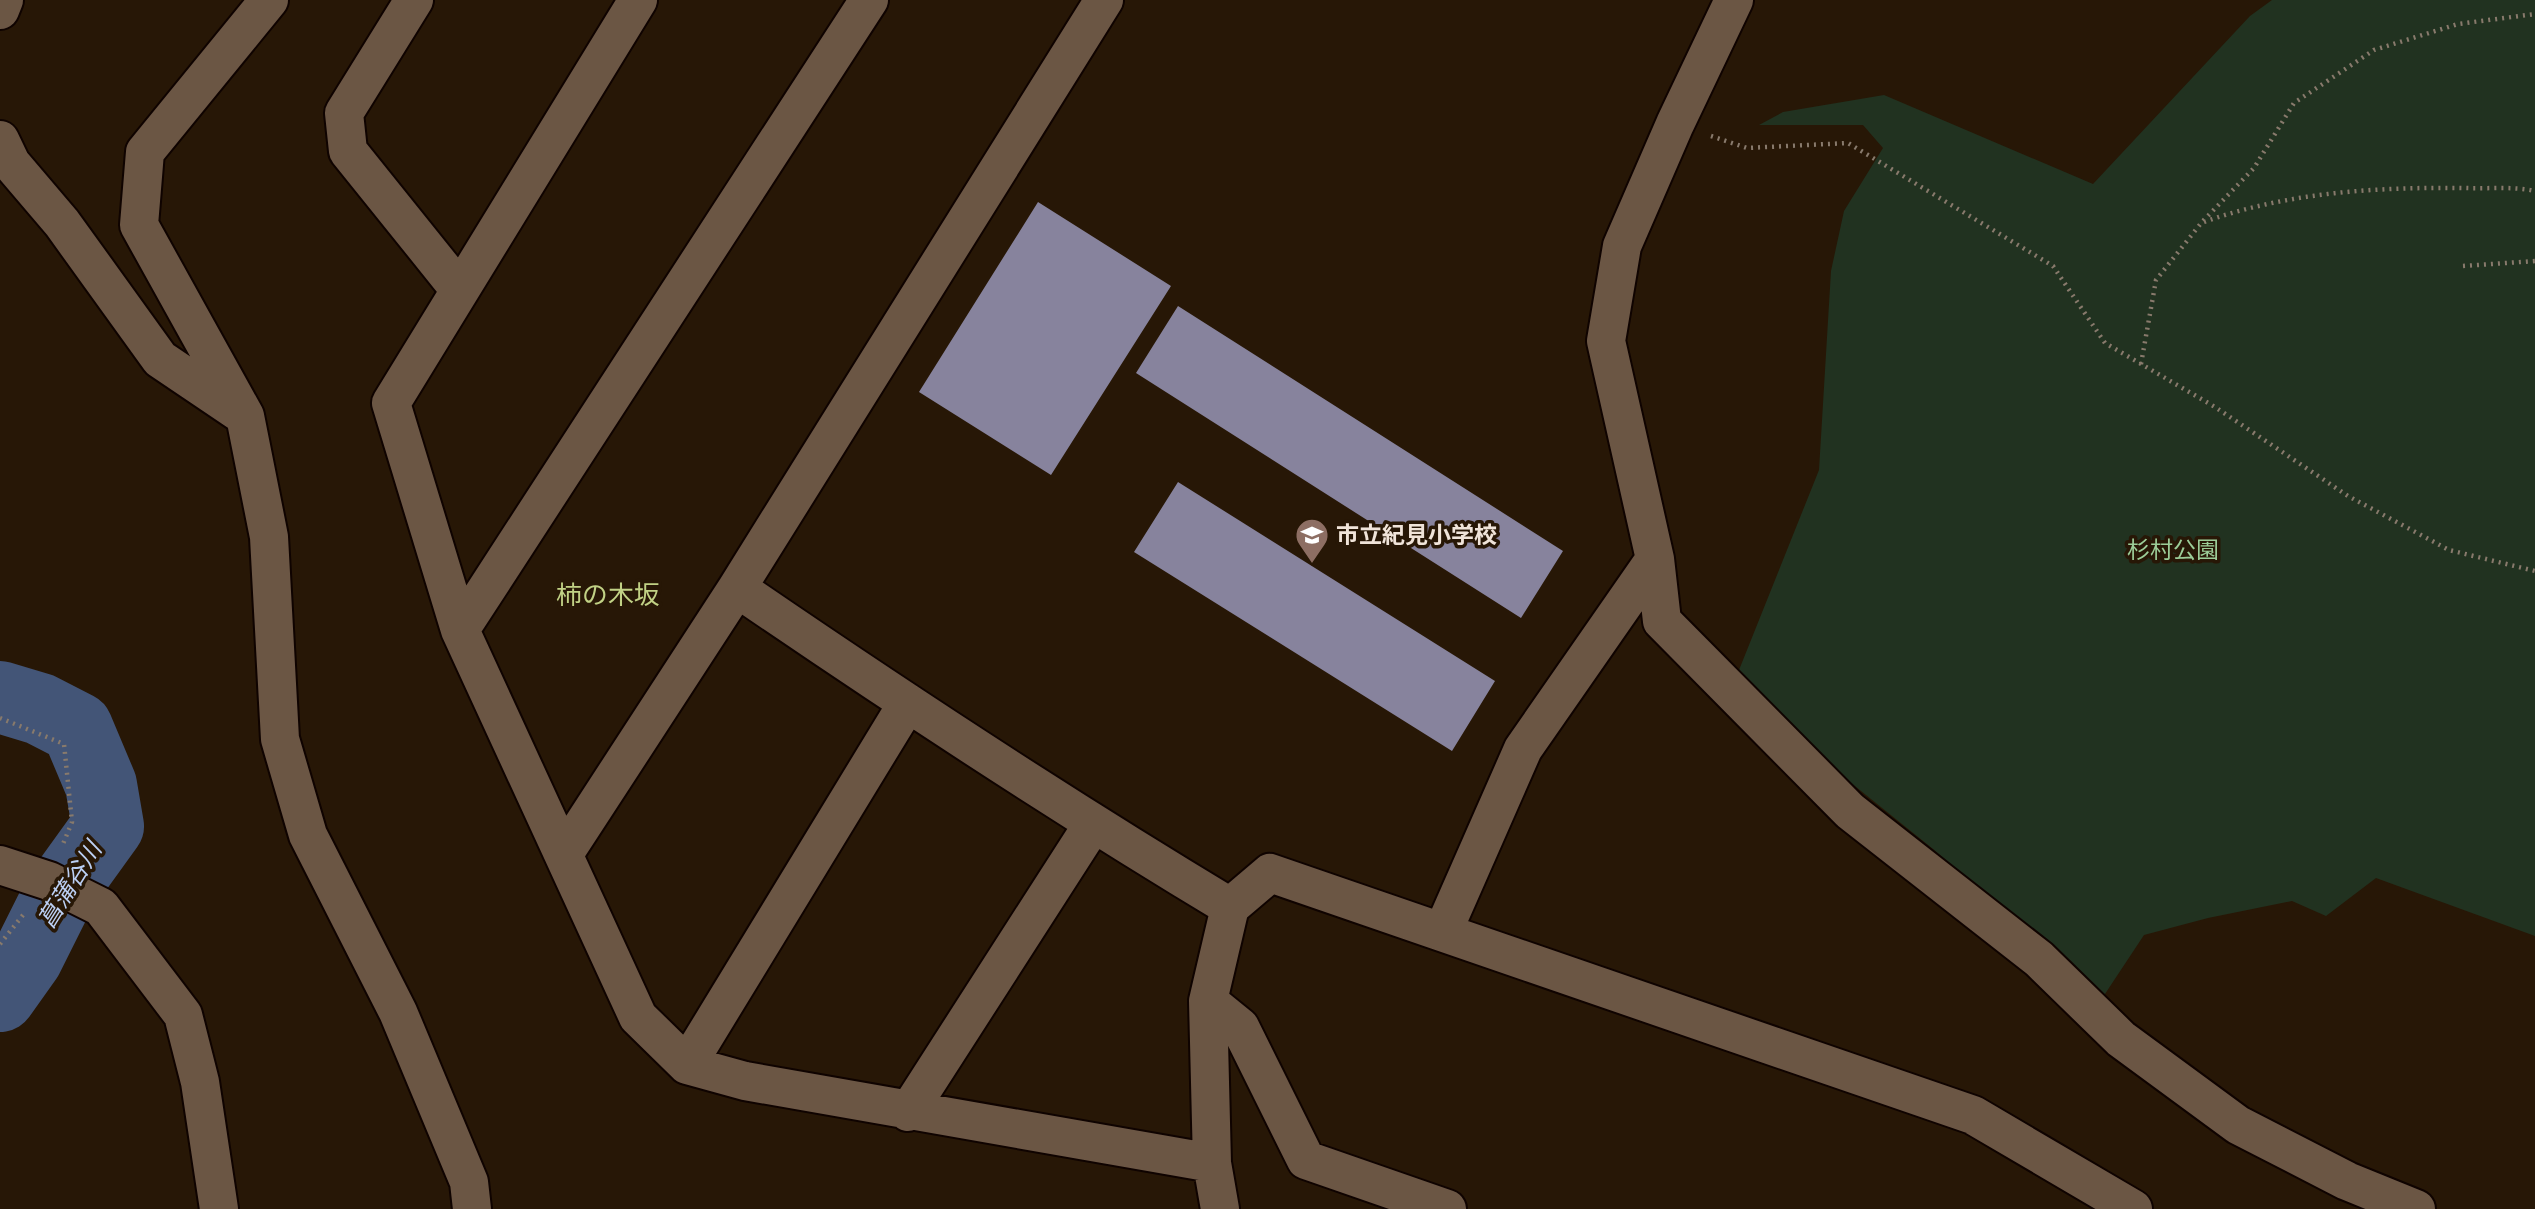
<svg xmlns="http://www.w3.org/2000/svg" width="2535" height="1209" viewBox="0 0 2535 1209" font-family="'Fira Sans Condensed','Noto Sans JP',sans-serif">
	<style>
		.green { fill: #213220 }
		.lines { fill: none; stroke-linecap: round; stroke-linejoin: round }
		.river { stroke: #435577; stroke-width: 72 }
		.building { fill: #87839d }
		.minor-casing { stroke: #0f0300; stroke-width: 42 }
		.path { stroke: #887a6c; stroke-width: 4.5; stroke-dasharray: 2 5; stroke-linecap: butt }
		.minor { stroke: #6b5644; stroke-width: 38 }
		.labels { text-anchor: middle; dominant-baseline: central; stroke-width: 7; stroke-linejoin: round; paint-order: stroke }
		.poi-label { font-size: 23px; font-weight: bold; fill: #f0e4d9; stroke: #271706; text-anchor: start }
		.park-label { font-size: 23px; fill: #9ccd98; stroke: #271706 }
		.water-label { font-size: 24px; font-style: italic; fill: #bcd0f4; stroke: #271706 }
		.quarter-label { font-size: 26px; fill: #c1d185; stroke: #271706 }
	</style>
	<rect width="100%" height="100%" fill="#271706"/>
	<path class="green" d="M2272,0H2535V936L2376,878L2326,916L2292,901L2208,918L2144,935L2103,997L1933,849L1830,766L1739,670L1819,470L1831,271L1844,211L1883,148L1863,125H1759L1783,112L1884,95L2093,184L2250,16Z"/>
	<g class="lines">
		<path class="river" d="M0,697L40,709L77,728L101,785L108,826L59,894L27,958L0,996"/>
	</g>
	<path class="building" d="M1038,202L1171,286L1051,475L919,392Z
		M1178,306L1563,551L1521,618L1136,373Z
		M1178,482L1495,681L1452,751L1134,552Z"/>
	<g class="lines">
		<defs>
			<path id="minor" d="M269,0L145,152L139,225L245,416L269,537L280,739L308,835L398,1012L469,1182L472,1209
				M414,0L344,113L348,151L459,289
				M638,0L391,403L460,630L638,1017L687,1065L745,1081L1212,1163
				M1734,0L1675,124L1622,246L1606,341L1655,559L1662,621L1850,811L2039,959L2121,1039L2238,1125L2347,1181L2416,1209
				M0,10L4,0
				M0,140L11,163L62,223L160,359L240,413
				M737,588C899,699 1062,806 1230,907
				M460,630L869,0
				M564,854L737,588L1104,0
				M0,865L49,881L101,907L183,1015L200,1082L219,1209
				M1443,931L1523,749L1655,559
				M1208,1001L1240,1027L1306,1160L1447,1209
				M687,1065L907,704
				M908,1112L1093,824
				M1220,1209L1212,1163L1208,1001L1230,907L1270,873L1973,1115L2133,1209"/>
		</defs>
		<use href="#minor" class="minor-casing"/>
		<path class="path" d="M1711,136L1747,148L1848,143L2053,266L2105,343L2215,407L2348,496L2449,550L2535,571
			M2204,222C2288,192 2377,187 2465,188C2488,189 2513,186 2535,191
			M2463,266L2535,261
			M2141,364L2156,280L2202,222L2254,168L2294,103L2374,50L2458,24L2535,14
			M0,718L64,744L72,822L63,844
			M0,944L23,915"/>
		<use href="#minor" class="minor"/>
	</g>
	<defs>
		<symbol id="school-pin" viewBox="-11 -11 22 30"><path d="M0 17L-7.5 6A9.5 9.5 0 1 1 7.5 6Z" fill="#8d6e63" stroke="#271706"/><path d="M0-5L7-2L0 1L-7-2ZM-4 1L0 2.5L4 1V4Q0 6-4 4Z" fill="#fff"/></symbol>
	</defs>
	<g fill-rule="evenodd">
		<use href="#school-pin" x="1293" y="516" width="38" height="52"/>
	</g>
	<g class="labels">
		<g class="poi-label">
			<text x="1336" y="535">市立紀見小学校</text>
		</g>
		<g class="park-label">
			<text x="2173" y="550">杉村公園</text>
		</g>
		<g class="water-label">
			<text transform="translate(70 885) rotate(-58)">菖蒲谷川</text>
		</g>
		<g class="quarter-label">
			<text x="608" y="595">柿の木坂</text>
		</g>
	</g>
</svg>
